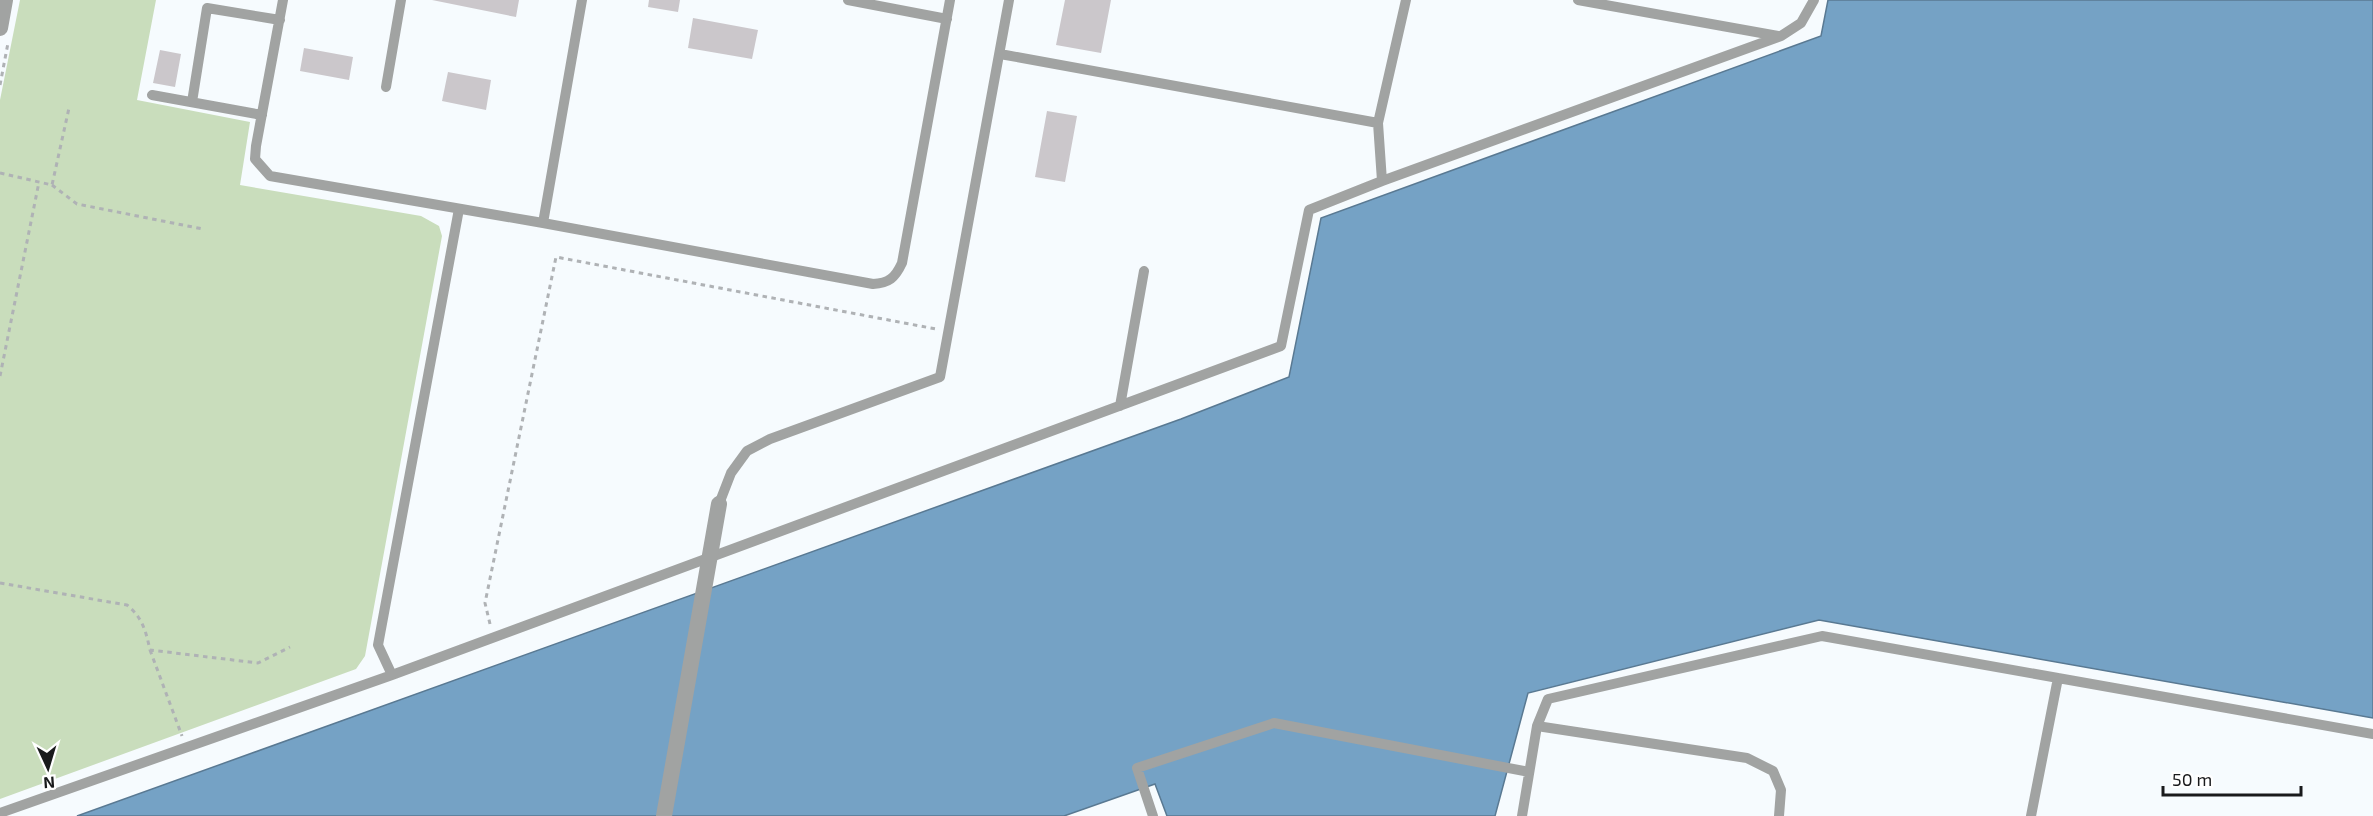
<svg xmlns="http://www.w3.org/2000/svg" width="2373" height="816" viewBox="0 0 2373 816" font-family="'Exo 2',sans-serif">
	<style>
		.park { fill: #c9ddbc }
		.water { fill: #75a2c5; stroke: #597992; stroke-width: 1.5 }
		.building { fill: #cbc7cb }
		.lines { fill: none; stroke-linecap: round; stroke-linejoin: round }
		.path { stroke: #afb2b5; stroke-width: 3; stroke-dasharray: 4.5 4.5; stroke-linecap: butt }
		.service { stroke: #a1a3a2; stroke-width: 10 }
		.tertiary { stroke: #a1a3a2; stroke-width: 16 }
		.minor-bridge { stroke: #a1a3a2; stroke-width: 16 }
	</style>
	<rect width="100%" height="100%" fill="#f6fbfe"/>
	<path class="park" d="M20,0H156L137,100L250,122L240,185L421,216L439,226L442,236L365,656L356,669L0,799V100Z"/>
	<path class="water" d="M1828,0H2373V718L1819,620L1528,693L1495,816H1167L1155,784L1064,816H77L1181,419L1289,377L1321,218L1821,36Z"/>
	<path class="building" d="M432,0H519L516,17Z
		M649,0H680L678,12L648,7Z
		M1065,0H1111L1101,53L1056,45Z
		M693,18L758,30L752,59L688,48Z
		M304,48L353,57L349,80L300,71Z
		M160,50L181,54L175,87L153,83Z
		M448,72L491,80L486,110L442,101Z
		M1047,111L1077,116L1065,182L1035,177Z"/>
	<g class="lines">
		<path class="path" d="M0,85L8,43
			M0,173L52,185L69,108
			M52,185L77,204L203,229
			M0,376L39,182
			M0,583L127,605C143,618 146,632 150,650L258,663L290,647
			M490,624L485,603L556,257L936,329
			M150,650L182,736"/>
		<path class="service" d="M283,0L256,146L255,159L270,176L543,223L873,284C889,283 895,278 902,263L950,0
			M848,0L947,19
			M1578,0L1778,36
			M1000,54L1378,123
			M386,87L401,0
			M152,95L262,115
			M192,102L207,8L280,20
			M1382,181L1378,123L1406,0
			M543,223L582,0
			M1120,406L1144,271
			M719,504L731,473L747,451L770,439L940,377L1009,0
			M392,675L378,645L459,209
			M1537,726L1747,758L1773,771L1781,790L1779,816
			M0,813L392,675L1281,346L1309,210L1382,181L1781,36L1801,23L1814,0
			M1153,816L1137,768L1274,723L1529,772
			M1522,816L1537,726L1548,699L1822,636L2373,734
			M2031,816L2058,678"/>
		<path class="tertiary" d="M0,28L5,0"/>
		<path class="minor-bridge" d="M664,816L719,504"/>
	</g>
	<g transform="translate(48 768) rotate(176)" stroke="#ffffff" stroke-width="4.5" paint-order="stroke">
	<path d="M0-4.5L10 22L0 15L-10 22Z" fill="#191a1c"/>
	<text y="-9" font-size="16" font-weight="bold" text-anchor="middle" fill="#191a1c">N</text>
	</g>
	<path d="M2163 786v9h138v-9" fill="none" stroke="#191a1c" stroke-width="3"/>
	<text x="2172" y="786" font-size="18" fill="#191a1c" stroke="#ffffff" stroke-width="4.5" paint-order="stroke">50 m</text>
</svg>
